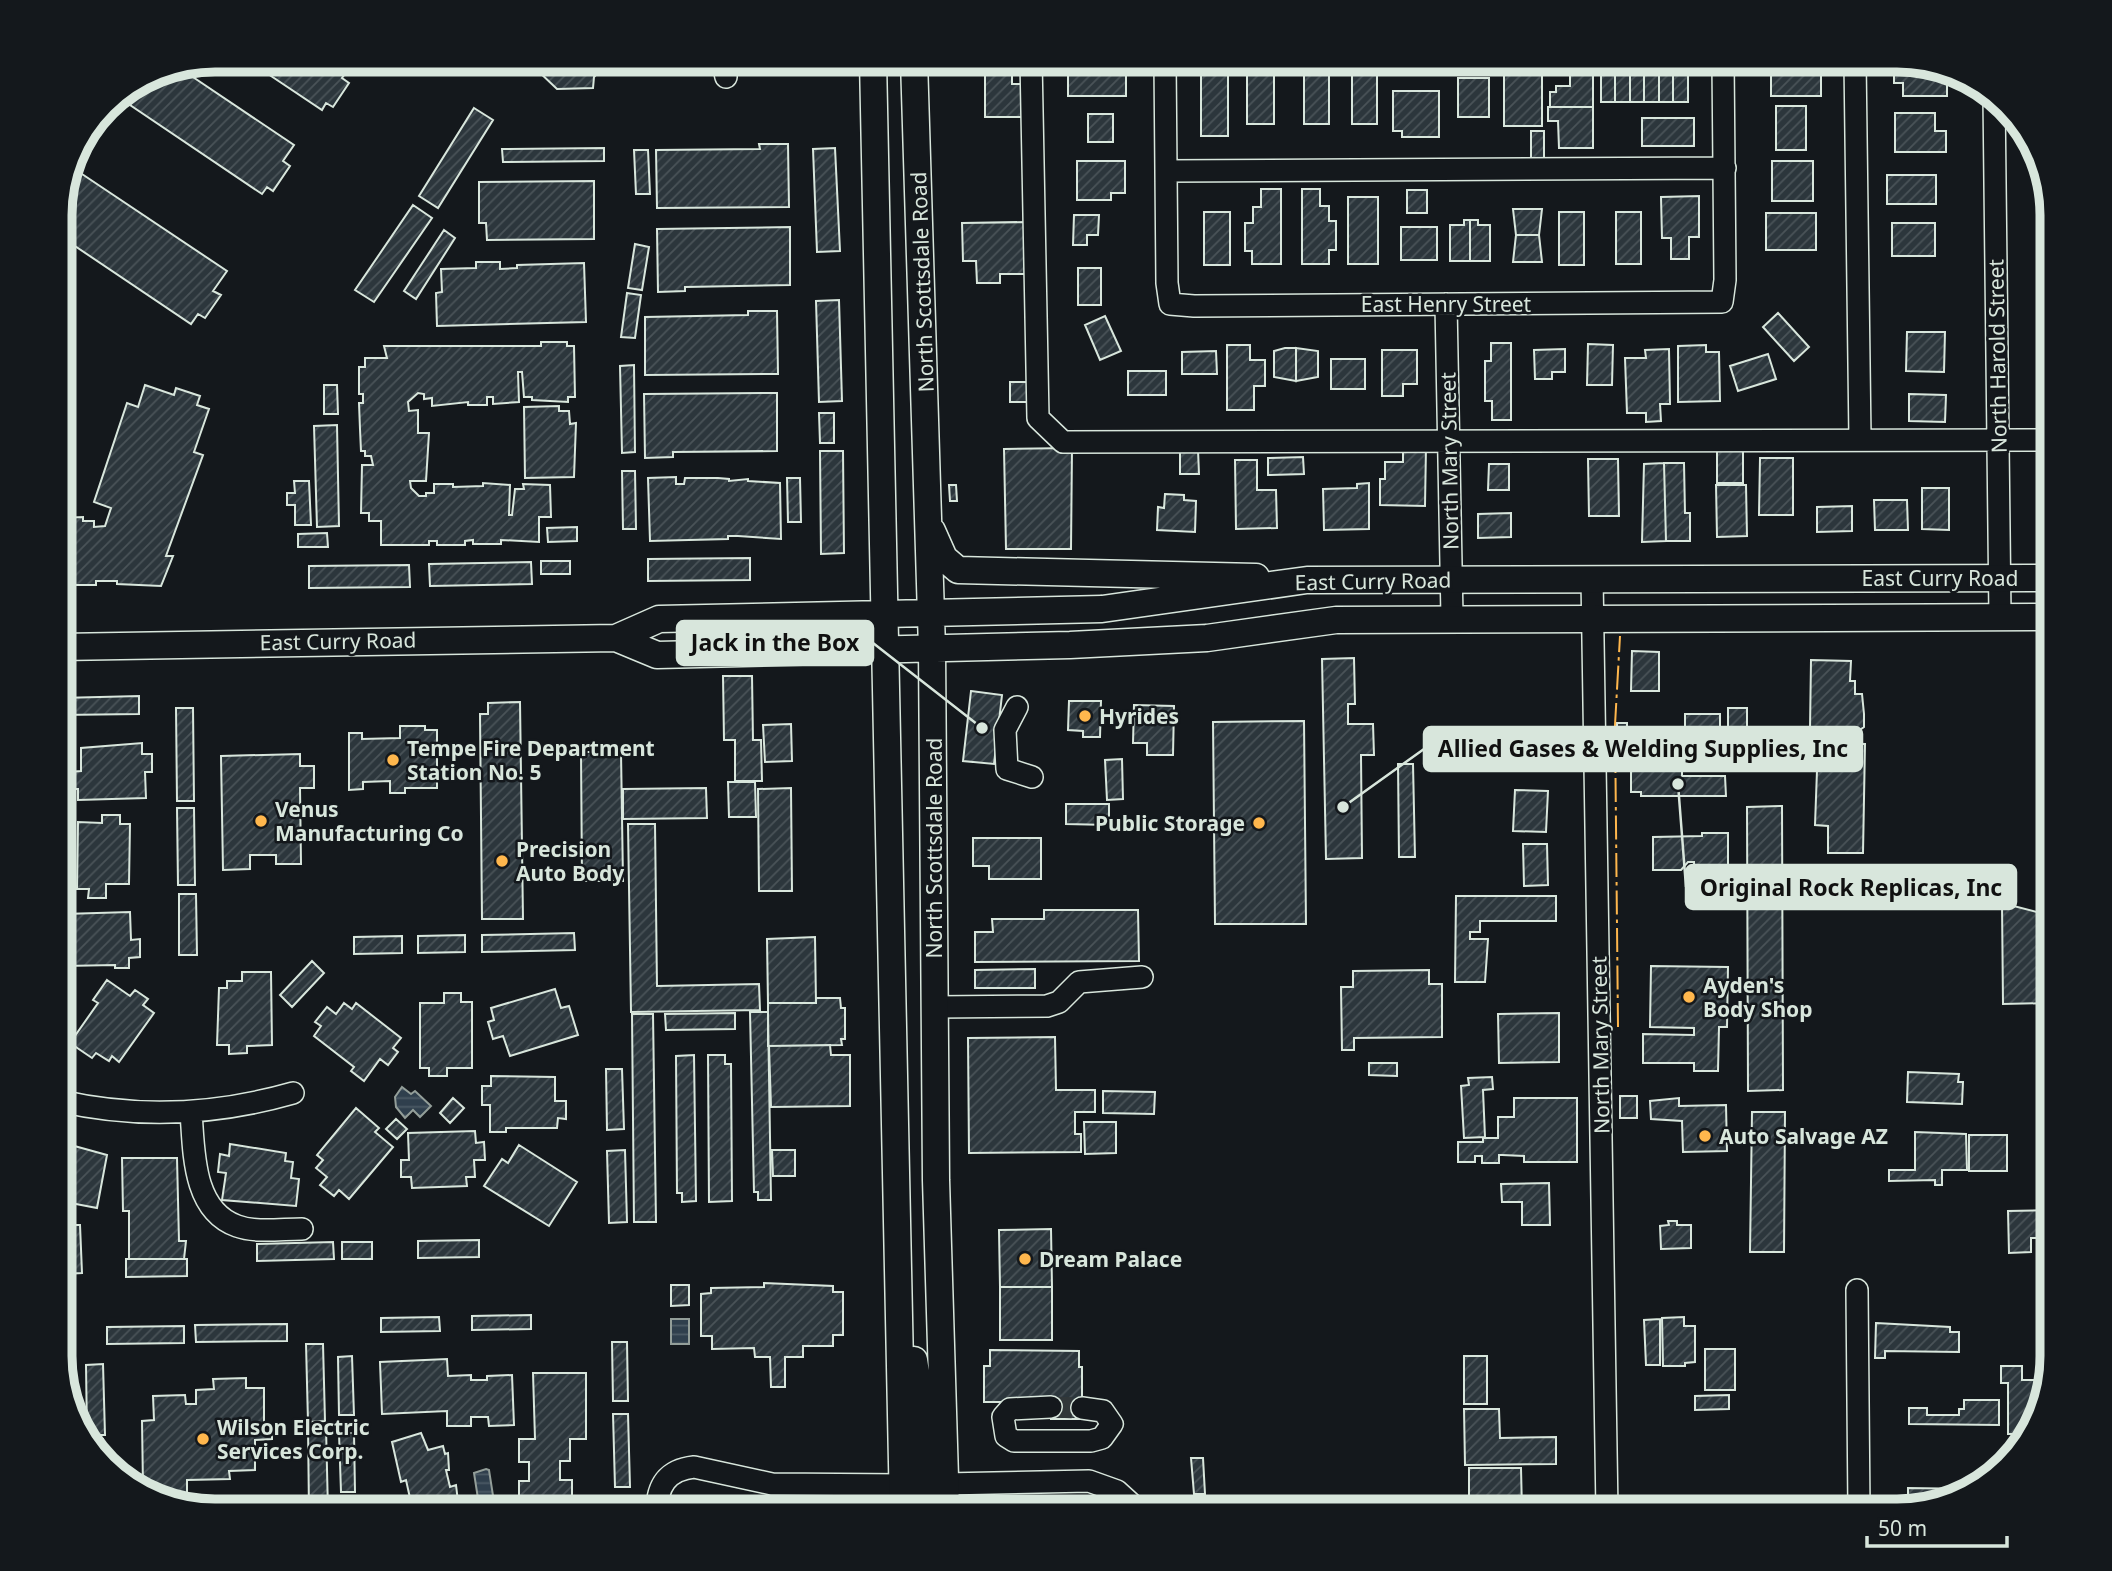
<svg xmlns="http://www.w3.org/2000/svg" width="2112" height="1571" viewBox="0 0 2112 1571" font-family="'Noto Sans',sans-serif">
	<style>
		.water { fill: url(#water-rules); stroke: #939e99; stroke-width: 2 }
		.building { fill: url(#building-hatch); stroke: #d8e6dc; stroke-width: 2 }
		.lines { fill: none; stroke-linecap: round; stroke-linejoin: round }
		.minor-tunnel { stroke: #313739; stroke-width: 21; stroke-dasharray: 21 10; stroke-linecap: butt }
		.minor-casing { stroke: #d8e6dc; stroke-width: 24 }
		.major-casing { stroke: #d8e6dc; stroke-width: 29 }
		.minor { stroke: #14181c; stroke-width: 21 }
		.major { stroke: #14181c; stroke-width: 26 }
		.power { stroke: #ffb74d; stroke-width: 2; stroke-dasharray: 24 5 3.5 5; stroke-linecap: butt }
		.poi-dot { fill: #ffb74d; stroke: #14181c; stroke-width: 2.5 }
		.labels { text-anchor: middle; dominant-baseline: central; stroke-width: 5; stroke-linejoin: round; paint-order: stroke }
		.street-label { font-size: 21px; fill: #d8e6dc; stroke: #14181c }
		.poi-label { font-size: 21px; font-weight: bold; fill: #d8e6dc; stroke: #14181c; text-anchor: start }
		.rim { fill: none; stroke: #d8e6dc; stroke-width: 9 }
		.leader { fill: none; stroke: #d8e6dc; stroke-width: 2.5 }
		.callout-dot { fill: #d8e6dc; stroke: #14181c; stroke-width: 2.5 }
		.callout { fill: #d8e6dc; stroke: #d8e6dc; stroke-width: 2.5 }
		.callout-label { font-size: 23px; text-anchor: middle; font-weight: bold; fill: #111 }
	</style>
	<defs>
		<pattern id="water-rules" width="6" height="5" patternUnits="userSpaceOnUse" patternTransform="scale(1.75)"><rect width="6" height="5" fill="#2f3f4d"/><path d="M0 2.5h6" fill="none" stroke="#4c5b66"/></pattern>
		<pattern id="building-hatch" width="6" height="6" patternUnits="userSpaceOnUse" patternTransform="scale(1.75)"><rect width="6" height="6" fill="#2c363c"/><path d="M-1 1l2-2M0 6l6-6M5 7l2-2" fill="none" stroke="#4a5358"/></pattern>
	</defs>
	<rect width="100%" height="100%" fill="#14181c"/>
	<path class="water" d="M402,1087L411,1094L415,1091L431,1106L420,1117L413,1110L405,1118L396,1107L395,1097Z
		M671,1319H689V1344H671Z
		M486,1469L489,1470L494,1502L479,1505L474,1473Z"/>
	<path class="building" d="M247,60H352L354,61L342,78L349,83L333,107L326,103L322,110Z
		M540,60H610L594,77L593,88L557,89L537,70L536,65Z
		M1894,60L1947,76V96H1903V83H1894Z
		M985,63H1012V84H1022L1023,117H985Z
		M1068,64H1126V96H1068Z
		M1771,66H1821V96H1771Z
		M178,67L294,145L283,161L290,166L273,191L267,187L262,194L130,105L135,98L127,93L132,86L156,71Z
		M1570,71L1593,72V107H1550V92H1556V86H1570Z
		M1601,71H1615V102H1601Z
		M1615,71H1630V102H1615Z
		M1630,71H1644V102H1630Z
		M1644,71H1659V102H1644Z
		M1659,71H1673V102H1659Z
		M1673,71H1688V102H1673Z
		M1247,72H1274V124H1247Z
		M1304,72H1329V124H1304Z
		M1352,72H1377V124H1352Z
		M1201,73H1228V136H1201Z
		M1504,74H1542V126H1504Z
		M1458,78H1489V117H1458Z
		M1393,91H1439V137H1402V131H1393Z
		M1776,106H1806V150H1776Z
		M1548,107H1593V148H1559L1558,121H1548Z
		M474,108L493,120L438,208L419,196Z
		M1895,113H1935V131H1946V152H1895Z
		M1088,114H1113V142H1088Z
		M1642,118H1694V146H1642Z
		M1531,131H1544V160H1531Z
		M759,144H788L789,207L657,208L656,150L760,149Z
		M604,148V161L503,162L502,149Z
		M835,148L840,251L817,252L813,149Z
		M634,150H648L650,194H636Z
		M1077,161H1125V193H1111V200H1077Z
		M1772,161H1813V201H1772Z
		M70,166L227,271L213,291L221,295L205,318L198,314L191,324L60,236V204Z
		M1887,175H1936V204H1887Z
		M2044,177L2050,204H2044Z
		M594,181V239L487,240L486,223H479V182Z
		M1261,189H1281V264H1252V251H1245V223H1253V207H1261Z
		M1302,189H1320V206H1329V221H1336V250H1329V264H1302Z
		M1407,190H1427V213H1407Z
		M1699,196V237H1689V259H1671V238H1662L1661,197Z
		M1348,197H1378V264H1348Z
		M413,205L432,218L374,302L355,290Z
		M1513,209H1542L1539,235H1516Z
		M1204,212H1230V265H1204Z
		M1559,212H1584V265H1559Z
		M1616,212H1641V264H1616Z
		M1766,213H1816V250H1766Z
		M1074,215H1099L1098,235H1087V245H1073Z
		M2043,219H2052V241H2043Z
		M1464,220H1470V261H1450V225H1464Z
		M1470,220H1478V225H1490V261H1470Z
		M1026,222L1027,274H1000V283H977L976,261H963L962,223Z
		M1892,223H1935V256H1892Z
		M790,227V285L685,287V291L658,292L657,229Z
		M1401,227H1437V260H1401Z
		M444,230L455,238L416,299L404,291Z
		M1516,235H1539L1542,262H1513Z
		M2043,241H2052V262H2043Z
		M635,244L649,247L642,290L628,288Z
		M476,262H500V269L517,268V265L584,263L586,322L437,326L436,293L442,292L441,269L476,268Z
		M1078,268H1101V305H1078Z
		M2043,275H2052V296H2043Z
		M627,293L641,295L635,338L621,337Z
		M2043,296H2052V318H2043Z
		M839,300L842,401L819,402L816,301Z
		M748,311H777L778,374L645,375V317L748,315Z
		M1778,313L1809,347L1794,361L1763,327Z
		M1105,316L1121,351L1100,360L1085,325Z
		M2045,327H2052V349H2045Z
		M1907,332H1945L1944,372L1906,371Z
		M541,342H567V346H574L575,397H568V402L532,400V397H524L522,372H518L519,402L493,404V397H487V405H468V402L432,406V398L424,399V394L418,393L408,402L409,411L418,410V433H429L426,481H410L411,488L419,496H426V493H434V484H453V487L483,486V483L510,485L509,515H512L515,489H524L523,484L550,485L551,517H539V542L501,540V544H473V540L465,541V545H437V541H429V545H381V521H369V513H361L362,465H373L371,456H365V451H361L360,429L359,403H363V394H359V367H365V358H387L384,346H541Z
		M1491,343H1511V420H1492V401H1485V361H1491Z
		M1588,344L1613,345L1612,385H1587Z
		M1227,345H1250V360H1265V386H1254V410H1227Z
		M1706,345V352H1719L1720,401L1678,402V346Z
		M1285,348H1296V381L1274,377V351Z
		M1296,348L1318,351V377L1296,381Z
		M1565,349V372H1552V379H1535L1534,350Z
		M1669,349L1670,404H1660L1661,421L1646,422V413H1627L1625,358H1646L1645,350Z
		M2045,349H2052V371H2045Z
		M1382,350H1417V384H1403V396H1382Z
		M1216,351L1217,374H1182V352Z
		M1768,354L1776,379L1738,391L1730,366Z
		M1331,359H1365V389H1331Z
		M634,365L635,452L622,453L620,366Z
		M1128,371H1166V395H1128Z
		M1010,382H1027V402H1010Z
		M2044,382H2052V403H2044Z
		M145,385L174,395L176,388L200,396L197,405L209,409L194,452L203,455L166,556H173L161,586L117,584V581H96V585H60V518L83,517V521H94V527L105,526L111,508L94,502L127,403L138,407Z
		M324,385H337L338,414H324Z
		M777,393V451L673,452V457L645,458L644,394Z
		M1909,394L1946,395L1945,422L1909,421Z
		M2044,403H2052V423H2044Z
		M559,406V411H569L570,424L576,423L574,477L525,478L524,407Z
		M819,413H834V443H820Z
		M337,425L339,526L317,527L314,426Z
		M1403,447H1426L1425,506L1380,505V479H1385V462H1403Z
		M2041,447H2052V512H2040Z
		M1072,448L1071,549H1006L1004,449Z
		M1743,448V483H1717V449Z
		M1180,450H1198L1199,474H1180Z
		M820,451H843L844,553L821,554Z
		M1303,457L1304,474L1268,475V458Z
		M1760,458H1793V515H1759Z
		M1588,459H1618L1619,516H1589Z
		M1235,460H1257V490H1276L1277,528L1236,529Z
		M1664,463L1666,541L1642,542L1644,464Z
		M1664,463H1684L1685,513H1690V541H1666Z
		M1489,464H1509V490H1488Z
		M622,471H635L636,529H623Z
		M676,477V484H684L685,478H718L729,479V481L748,479V481L780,483L781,539L738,536H728V539L650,541L648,478Z
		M787,478H800L801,522H788Z
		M294,481H309L311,525H295V505H287V493H295Z
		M1369,483V529L1324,530L1323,489L1357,488V484Z
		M949,485H956L957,501H950Z
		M1716,485H1746L1747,536L1717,537Z
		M1922,488H1949V530L1922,529Z
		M1165,494L1184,495V500L1196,501L1195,532L1157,530L1158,507L1164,508Z
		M1874,500H1907L1908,530H1875Z
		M1852,506V531L1817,532V507Z
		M1511,513V537L1478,538V514Z
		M577,527V541L548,542L547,528Z
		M327,533L328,547H298V534Z
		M750,558V580L648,581V559Z
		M541,561H570V574H541Z
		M531,562L532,584L430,586L429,564Z
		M409,565L410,587L309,588V566Z
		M1632,651L1659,652V691H1631Z
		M1354,658L1355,704H1348V724H1373L1374,755H1361L1362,858L1326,859L1322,659Z
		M1811,660L1851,661L1850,681H1855V694H1862L1864,714V727L1857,732V742H1849V731H1836L1835,742L1813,741V729H1810Z
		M723,676H752L753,740H761L762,781H735V740H724Z
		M971,691L1002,695L994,764L963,761Z
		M139,696V714L60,715V698Z
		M1069,701H1101L1100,737H1083V731L1068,730Z
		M520,702L523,919H482L480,714H488V703Z
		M1134,705L1174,706L1173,755H1147V743H1133Z
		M176,708H193L194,801H177Z
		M1728,708H1747V760H1728Z
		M1685,714H1720V764H1685Z
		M1304,721L1306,924H1215L1213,722Z
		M1617,723H1627V738H1617Z
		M791,724L792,761L765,762L763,725Z
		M400,726H425V730H437V788H405V793H390V781L363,782V789L349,790V733H362V739L400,738Z
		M142,743V754H152V772H145L146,798L78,800V789H69V772L81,771V748Z
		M1818,743L1865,744L1863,853H1828V826L1815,825Z
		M581,752H621L623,881H582Z
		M300,754V766H314V788H300L301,864H276V855H250V869L223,870L221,756Z
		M1122,759L1123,799L1107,800L1105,760Z
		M1398,764H1413L1415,857H1399Z
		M1682,770V776H1725L1726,796H1641V792H1631V771Z
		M728,782H755L756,817H729Z
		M706,788L707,818L623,819V789Z
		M791,788L792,891H759L758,789Z
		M1515,790L1548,791L1546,832L1513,831Z
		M1066,804H1109V825L1066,824Z
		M1782,806L1783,1090L1748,1091L1747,807Z
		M177,808H194L195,885H178Z
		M102,815H120V824H130L129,884H106V898H88L89,889H77L78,822L102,823Z
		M628,824H655L657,986L759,984L760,1010L631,1012Z
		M1702,833H1728V896L1695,897L1694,862H1688L1681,870H1653V837L1702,836Z
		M973,838H1041V879H989V866H973Z
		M1523,844H1547L1548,885L1524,886Z
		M179,894H196L197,955H179Z
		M1456,896H1556V921H1480V932H1470V939H1488L1485,982H1455Z
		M2002,903L2052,916V1003L2003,1004Z
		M1044,910H1138L1139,961L975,962V932H993L992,919H1044Z
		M130,912L131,940L140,939V957L129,958V968H115V965L64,966V941H60V924H64V914Z
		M574,933L575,950L482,952V935Z
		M465,935V952L418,953V936Z
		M402,936V953L354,954V937Z
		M815,937L816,1003H768L767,939Z
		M312,961L324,973L292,1007L280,995Z
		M1651,966L1728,967L1727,1027H1719L1718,1071H1694V1063H1643V1034L1694,1035V1028L1650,1027Z
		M1035,969V988H975V970Z
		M1429,970V984H1442V1037L1354,1038V1050H1342L1341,987H1353V971Z
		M242,972H271L272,1045L247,1046V1053L229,1054V1045H217L219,988H227V981H242Z
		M107,980L130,996L135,990L148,999L143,1005L154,1013L119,1062L112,1056L109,1061L96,1053L92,1058L70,1043L98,1003L93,1000Z
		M60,988L71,1003L63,1009L69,1016L60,1023Z
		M555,989L561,1008L569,1006L578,1035L510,1056L503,1036L493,1039L488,1022L494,1020L491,1008Z
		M444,993H461V1002H472V1068H447V1076H429V1068H420V1003H444Z
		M816,998H840L841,1008H845V1039H841L842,1045L768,1046V1003H816Z
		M344,1003L352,1009L356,1003L401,1038L393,1048L398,1052L388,1065L380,1059L364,1081L351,1071L354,1067L314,1036L321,1026L315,1022L327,1007L336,1014Z
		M750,1012H768L771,1200H758V1192H754Z
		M735,1013V1029L666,1030L665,1014Z
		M1559,1013V1062L1499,1063L1498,1014Z
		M632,1014H653L656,1222H634Z
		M1055,1037L1056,1090H1095V1112H1075V1134H1081V1152L969,1153L968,1038Z
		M830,1045L831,1055H850V1106L771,1107L769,1046Z
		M694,1055L696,1201L682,1202V1193H677L676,1056Z
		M708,1055H725V1064H731L732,1201L709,1202Z
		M1369,1063H1397V1076L1369,1075Z
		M606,1069H622L624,1129L607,1130Z
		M1908,1072L1959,1074L1958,1082H1963L1962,1104L1907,1102Z
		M491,1076L555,1077V1101H566V1119L558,1118L557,1128H506V1132H490V1105H482V1086H491Z
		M1492,1077L1493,1089L1483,1090L1485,1137L1464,1138L1461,1086L1469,1085L1468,1078Z
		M1103,1091L1155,1092L1154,1114L1103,1113Z
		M1620,1096H1637V1118H1620Z
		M453,1098L464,1108L450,1123L440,1113Z
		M1514,1098H1577V1162H1524V1156L1502,1155H1499V1163H1482V1156H1475V1162H1458V1142H1483V1138H1498V1117H1514Z
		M1679,1098V1106L1726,1105L1727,1151L1683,1152L1682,1121L1651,1119L1650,1101Z
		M356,1108L379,1128L375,1132L393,1147L349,1199L339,1190L334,1196L320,1185L327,1177L316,1168L323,1160L317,1155Z
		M1752,1112H1785L1784,1252H1750Z
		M396,1119L407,1129L397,1139L386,1129Z
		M1084,1122H1116V1153L1085,1154Z
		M475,1131L476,1143L484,1142L485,1160H474L475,1177H466L467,1186L412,1188L411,1177H401V1160H409L408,1133Z
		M1915,1132L1966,1134L1967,1170H1942V1185H1935V1180L1889,1181V1170H1915Z
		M1969,1135H2007V1171H1969Z
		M60,1142L107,1155L97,1208L60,1201Z
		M230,1144L286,1153L285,1161L293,1162L291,1178L299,1179L296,1206L222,1200L226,1173L218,1172L220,1154L229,1156Z
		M519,1145L577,1182L549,1226L484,1186L502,1159L508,1163Z
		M625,1150L627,1222L609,1223L607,1151Z
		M772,1150H795V1176H773Z
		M122,1158H177L179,1241H186L184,1259H129V1211H123Z
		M1549,1183L1550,1225H1522V1202H1502L1501,1184Z
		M2052,1210V1238H2031V1252L2009,1253L2008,1211Z
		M1668,1221H1677V1225H1691V1248L1661,1249L1660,1226L1669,1225Z
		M63,1225H80L82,1273L64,1274Z
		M1051,1229L1052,1287H1000L999,1230Z
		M479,1240V1257L418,1258V1241Z
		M333,1242L334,1259L257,1261V1244Z
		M342,1242H372V1259H342Z
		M126,1259H187V1276L126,1277Z
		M764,1283L833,1286V1292H843V1335H833V1346H803V1357H785V1387H771L770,1357H755L754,1348L712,1349V1336H701V1294L711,1293V1288L764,1287Z
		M671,1285H689V1305L671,1306Z
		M1000,1287H1052V1340H1000Z
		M531,1315V1329L472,1330V1316Z
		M439,1317L440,1331L381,1332V1318Z
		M1684,1317V1326H1695V1362L1685,1363V1366H1663L1662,1318Z
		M1660,1319V1365H1646L1644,1320Z
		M1876,1323L1950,1327V1332H1959V1352L1885,1351V1358H1875Z
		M287,1324V1341L196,1342L195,1325Z
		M184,1326V1343L107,1344V1327Z
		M612,1342H627L628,1401H613Z
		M306,1344H323L325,1421L308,1422Z
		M1705,1349H1735V1390H1705Z
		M990,1350L1079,1351V1367H1082V1419H1051V1402H984V1366H990Z
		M352,1356L354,1415H339L338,1357Z
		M1464,1356H1487V1404H1464Z
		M447,1359L448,1376L471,1375V1380H487V1376L512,1375L514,1425L489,1426L488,1417H471V1426H447V1411L382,1414L380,1362Z
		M103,1364L105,1435H87L86,1365Z
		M2001,1366H2022V1380H2039V1395L2026,1434H2008V1383H2001Z
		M533,1373H586V1439H570V1461H560V1480H572V1505H519V1481H529V1462H519V1439H535Z
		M246,1378V1388H264V1425H259V1430H272V1439L255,1440V1470L229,1471L230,1479L187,1480V1500L143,1487L142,1421L154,1420L153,1396L185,1395L186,1404H196V1390L214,1389L213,1379Z
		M1729,1395V1409L1695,1410V1396Z
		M1964,1400H1999V1425L1909,1424V1408H1927V1415H1959V1409H1964Z
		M1464,1409H1499L1500,1438L1556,1437V1464L1465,1465Z
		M613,1414H628L630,1487H615Z
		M308,1427H326L328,1511H309Z
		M339,1433H354L355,1492H341Z
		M421,1433L428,1450L443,1446L445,1454L448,1453L449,1470H446L450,1487L456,1485L459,1510L408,1511L405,1499L410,1498L406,1480L401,1482L392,1442Z
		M87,1439H103V1459Z
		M1191,1458H1203L1205,1494H1194Z
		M1469,1468H1521L1522,1511H1469Z
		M1908,1488L1974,1489L1966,1496L1908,1509Z
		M1683,1497L1685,1511H1661V1505H1668V1499Z
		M340,1504H356V1511H341Z"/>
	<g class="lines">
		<path class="minor-tunnel" d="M1051,1407L1082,1408"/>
		<defs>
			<path id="minor" d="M722,60L726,77
				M1031,60L1038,418L1063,442L2052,440
				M1165,60L1167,283L1170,304L1194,306L1722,302L1725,280L1723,60
				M1855,60L1860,439
				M1994,95L2000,617
				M1166,171L1725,168
				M1446,304L1452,617
				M1592,578L1607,1511
				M1017,707L1005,730L1007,769L1032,777
				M936,1007L1047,1006L1059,1002L1079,982L1142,977
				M60,1101C139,1119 216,1115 293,1093
				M191,1112C194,1150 192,1210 237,1226C256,1233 281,1229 302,1229
				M1857,1290L1859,1511
				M1051,1407L1010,1409L1003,1417L1006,1436L1014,1441H1091L1102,1438L1112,1424L1103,1411L1082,1408
				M945,1484L1089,1481L1117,1491L1139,1511
				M657,1511C657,1486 667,1470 694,1467L772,1484L903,1485"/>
			<path id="major" d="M873,60L903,1511
				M914,60L932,649L936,1180L946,1511
				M932,531L944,558L958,570L1256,577
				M616,638L657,655L1070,645L1207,638L1336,620L2052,617
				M60,647L616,638L659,619L1102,609L1307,580L2052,578
				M914,1360L921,1405L924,1469L933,1482L945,1484
				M903,1485L918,1488L926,1511"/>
		</defs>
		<use href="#minor" class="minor-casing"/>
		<use href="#major" class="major-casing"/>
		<use href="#minor" class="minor"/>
		<use href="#major" class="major"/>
		<path class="power" d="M1618,1027L1615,725L1620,636"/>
	</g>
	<g class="poi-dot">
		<circle cx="1085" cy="716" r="7"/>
		<circle cx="393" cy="760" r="7"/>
		<circle cx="261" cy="821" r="7"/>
		<circle cx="1259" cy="823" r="7"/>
		<circle cx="502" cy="861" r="7"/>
		<circle cx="1689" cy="997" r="7"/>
		<circle cx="1705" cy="1136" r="7"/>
		<circle cx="1025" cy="1259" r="7"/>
		<circle cx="203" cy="1439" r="7"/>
	</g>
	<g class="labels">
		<g class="street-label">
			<text transform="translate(922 282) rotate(-92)">North Scottsdale Road</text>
			<text x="1446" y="304">East Henry Street</text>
			<text transform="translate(1997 356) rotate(-91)">North Harold Street</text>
			<text transform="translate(1449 461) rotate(-91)">North Mary Street</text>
			<text x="1940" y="578">East Curry Road</text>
			<text transform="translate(1373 581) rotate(-1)">East Curry Road</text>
			<text transform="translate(338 641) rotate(-1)">East Curry Road</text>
			<text transform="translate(934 848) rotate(-90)">North Scottsdale Road</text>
			<text transform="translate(1600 1045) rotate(-91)">North Mary Street</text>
		</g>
		<g class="poi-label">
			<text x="1099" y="716">Hyrides</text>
			<text x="407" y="748">Tempe Fire Department<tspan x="407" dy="24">Station No. 5</tspan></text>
			<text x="275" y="809">Venus<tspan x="275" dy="24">Manufacturing Co</tspan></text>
			<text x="1245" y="823" text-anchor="end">Public Storage</text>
			<text x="516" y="849">Precision<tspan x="516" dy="24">Auto Body</tspan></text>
			<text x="1703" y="985">Ayden's<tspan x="1703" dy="24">Body Shop</tspan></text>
			<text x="1719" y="1136">Auto Salvage AZ</text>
			<text x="1039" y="1259">Dream Palace</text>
			<text x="217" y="1427">Wilson Electric<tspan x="217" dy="24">Services Corp.</tspan></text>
		</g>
	</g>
	<path d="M0 0H2112V1571H0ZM215 72H1897A143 143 0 0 1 2040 215V1356A143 143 0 0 1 1897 1499H215A143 143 0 0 1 72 1356V215A143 143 0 0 1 215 72Z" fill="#14181c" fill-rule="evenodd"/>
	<path class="rim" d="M215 72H1897A143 143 0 0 1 2040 215V1356A143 143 0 0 1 1897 1499H215A143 143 0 0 1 72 1356V215A143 143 0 0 1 215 72Z"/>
	<path class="leader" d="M982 728L873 643M1343 807L1424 749M1678 784L1686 887"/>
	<g class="callout-dot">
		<circle cx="982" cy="728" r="7"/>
		<circle cx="1343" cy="807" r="7"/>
		<circle cx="1678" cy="784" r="7"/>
	</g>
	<g class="callout">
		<rect x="677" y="621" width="196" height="44" rx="7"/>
		<rect x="1424" y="727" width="438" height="44" rx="7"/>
		<rect x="1686" y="865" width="330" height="44" rx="7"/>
	</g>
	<g class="callout-label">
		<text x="775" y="651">Jack in the Box</text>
		<text x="1643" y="757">Allied Gases &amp; Welding Supplies, Inc</text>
		<text x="1851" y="896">Original Rock Replicas, Inc</text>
	</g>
	<path d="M1867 1536v10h140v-10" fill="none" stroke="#d8e6dc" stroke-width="3.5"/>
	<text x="1878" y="1536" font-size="21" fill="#d8e6dc" stroke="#14181c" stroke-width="5" paint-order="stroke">50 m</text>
</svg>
